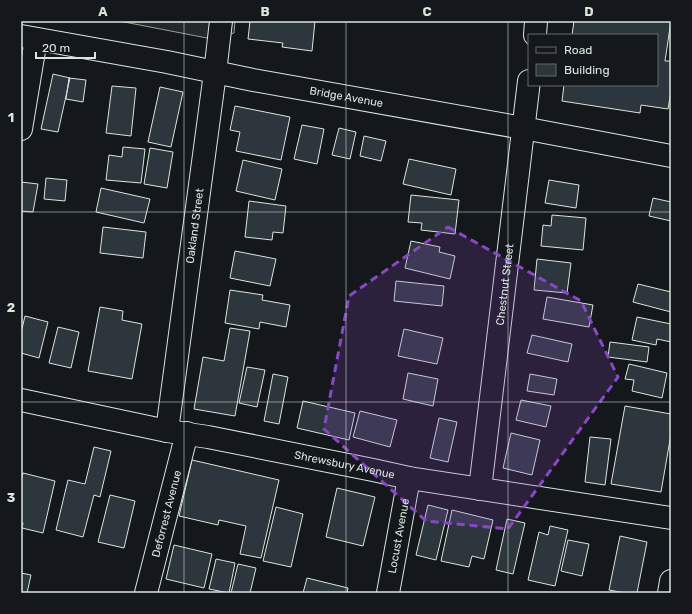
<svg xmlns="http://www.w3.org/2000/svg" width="692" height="614" viewBox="0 0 692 614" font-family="Rubik,sans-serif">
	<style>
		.parking { fill: #24282b; stroke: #939e99 }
		.building { fill: #2c363c; stroke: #d8e6dc }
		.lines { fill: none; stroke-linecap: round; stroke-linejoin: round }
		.minor-casing { stroke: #d8e6dc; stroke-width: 24 }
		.major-casing { stroke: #d8e6dc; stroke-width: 24 }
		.minor { stroke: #14181c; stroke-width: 22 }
		.major { stroke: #14181c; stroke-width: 22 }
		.marked { fill: #8948c3; fill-opacity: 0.2; stroke: #8948c3; stroke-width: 3; stroke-dasharray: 8 5; stroke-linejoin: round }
		.grid { fill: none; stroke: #d8e6dc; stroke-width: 1; stroke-opacity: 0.55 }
		.labels { text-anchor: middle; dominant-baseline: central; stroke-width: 3; stroke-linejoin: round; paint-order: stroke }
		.street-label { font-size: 11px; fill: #d8e6dc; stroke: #14181c }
		.neatline { fill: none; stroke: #d8e6dc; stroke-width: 1.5 }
		.grid-label { font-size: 13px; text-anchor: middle; font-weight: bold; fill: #d8e6dc }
	</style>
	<rect width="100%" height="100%" fill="#14181c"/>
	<path class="parking" d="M119,21H235L234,33L207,38Z"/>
	<path class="building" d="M250,21H315L312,51L282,47L283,43L248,39Z
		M574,21H671L665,61H671V91L668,109L641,105L640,113L562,101L564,85H657V35H572Z
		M53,74L70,78L58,132L41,129Z
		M69,78L86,80L83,102L66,99Z
		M112,86L136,88L131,136L106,133Z
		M160,87L183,92L171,147L148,142Z
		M235,106L290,117L281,160L236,151L240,132L230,130Z
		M302,125L324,129L317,164L294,159Z
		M339,128L356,132L350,159L332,155Z
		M364,136L386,141L381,161L360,156Z
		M123,147L145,149L141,183L106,180L109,155L122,157Z
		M150,148L173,152L167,188L144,184Z
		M409,159L456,169L451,195L403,184Z
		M243,160L282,169L275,200L236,191Z
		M46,178L67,180L65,201L44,199Z
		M549,180L579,185L576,208L545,203Z
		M21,182L38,184L33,212L21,211Z
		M101,188L150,199L144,223L96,212Z
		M411,195L459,200L455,234L421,230L422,223L408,222Z
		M653,198L671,202V221L649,216Z
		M249,201L286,206L283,233L273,232L272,240L245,237Z
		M552,215L586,218L583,250L541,246L543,225L551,226Z
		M103,227L146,232L143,258L100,253Z
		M411,241L440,247L439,252L455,256L450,279L405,268Z
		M235,251L276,259L270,286L230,278Z
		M537,259L571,263L567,293L534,290Z
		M396,281L444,286L442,306L394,301Z
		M638,284L671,292V312L633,302Z
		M230,290L263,295L262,300L290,305L286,327L260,322L259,329L225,323Z
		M547,297L593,305L589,327L543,319Z
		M100,307L123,311L122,320L142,324L132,379L88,371Z
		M25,316L48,322L39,358L21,353V333Z
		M637,317L671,324V342L657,339L656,345L632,340Z
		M58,327L79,332L71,368L49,363Z
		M230,328L250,331L235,416L194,409L203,357L224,361Z
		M404,329L443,338L437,364L398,356Z
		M532,335L572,344L568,362L527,353Z
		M610,342L649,347L647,362L608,357Z
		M629,364L667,373L662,398L632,391L634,380L625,379Z
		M247,367L265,370L257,407L239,403Z
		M408,373L438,379L433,406L403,399Z
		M273,374L288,377L279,424L264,421Z
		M530,374L557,379L554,395L527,391Z
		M521,400L551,406L546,427L516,420Z
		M303,401L355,413L349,440L297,428Z
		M625,406L671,414V434L661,492L611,484Z
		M360,411L397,420L390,447L353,437Z
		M439,418L457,422L448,462L430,458Z
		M511,433L540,440L532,475L503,468Z
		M590,437L611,439L605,485L585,482Z
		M94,447L111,451L100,497L94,495L83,537L56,530L68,480L85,484Z
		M192,460L279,480L261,558L240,554L246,526L219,520L218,525L179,516Z
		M23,473L55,481L43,533L22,528L23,523H21V481Z
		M337,488L375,497L363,546L326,537Z
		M110,495L135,501L124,548L98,542Z
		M428,505L448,510L436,560L416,555Z
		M276,507L303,514L291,567L263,561Z
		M452,510L493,520L484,559L472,556L469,567L441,561Z
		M507,519L525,523L513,574L496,570Z
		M550,526L568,530L555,586L528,580L539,532L548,535Z
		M620,536L647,542L637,593H625L609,590Z
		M568,540L589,544L582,576L561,571Z
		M174,545L212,554L204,588L166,579Z
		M216,559L235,563L229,593L209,589Z
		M238,564L256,568L250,593H231Z
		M21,573L31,575L27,593H21Z
		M307,578L348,588L347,593H303Z"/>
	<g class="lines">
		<defs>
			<g id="minor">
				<path d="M535,35L536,21"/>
				<path id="s1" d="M21,36L167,62L253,80L523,128L671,156"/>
				<path d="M21,129L36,39"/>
				<path id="s2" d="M167,431L215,73L221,21"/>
				<path id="s3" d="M480,489L529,81"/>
				<path id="s4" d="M146,593L187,433"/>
				<path id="s5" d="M388,593L409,478"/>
				<path d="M669,593L671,581"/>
			</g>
			<g id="major">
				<path id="s6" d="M21,400L167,431L208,437L373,470L409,478L671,518"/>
			</g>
		</defs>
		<use href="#minor" class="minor-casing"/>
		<use href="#major" class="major-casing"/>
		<use href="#minor" class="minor"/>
		<use href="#major" class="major"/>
	</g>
	<path class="marked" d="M448,227L581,301L618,377L508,529L426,521L324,429L349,296Z"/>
	<path class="grid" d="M184,21V593M346,21V593M508,21V593M21,212H671M21,402H671"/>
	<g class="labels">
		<g class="street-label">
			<text stroke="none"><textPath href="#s1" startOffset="331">Bridge Avenue</textPath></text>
			<text stroke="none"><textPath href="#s2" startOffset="207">Oakland Street</textPath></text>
			<text stroke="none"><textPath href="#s3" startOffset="206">Chestnut Street</textPath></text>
			<text stroke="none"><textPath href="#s6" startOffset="330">Shrewsbury Avenue</textPath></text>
			<text stroke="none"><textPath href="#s4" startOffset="82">Deforrest Avenue</textPath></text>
			<text stroke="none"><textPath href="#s5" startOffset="58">Locust Avenue</textPath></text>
		</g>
	</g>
	<rect width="692" height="614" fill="none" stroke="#14181c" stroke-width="44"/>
	<rect x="528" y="34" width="130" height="52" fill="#14181c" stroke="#626a69"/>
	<rect x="536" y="47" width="20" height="6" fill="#14181c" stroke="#626a69"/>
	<text x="564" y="54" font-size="12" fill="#d8e6dc">Road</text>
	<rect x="536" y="64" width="20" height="12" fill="#2c363c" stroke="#626a69"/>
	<text x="564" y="74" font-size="12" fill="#d8e6dc">Building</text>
	<path d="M36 52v6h59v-6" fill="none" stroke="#d8e6dc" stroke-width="2"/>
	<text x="42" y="52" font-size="12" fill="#d8e6dc" stroke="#14181c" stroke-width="3" paint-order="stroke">20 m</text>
	<rect x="22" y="22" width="648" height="570" class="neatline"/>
	<g class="grid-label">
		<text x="103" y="16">A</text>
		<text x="265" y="16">B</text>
		<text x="427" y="16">C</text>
		<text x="589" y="16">D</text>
		<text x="11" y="122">1</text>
		<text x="11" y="312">2</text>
		<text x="11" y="502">3</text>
	</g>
</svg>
